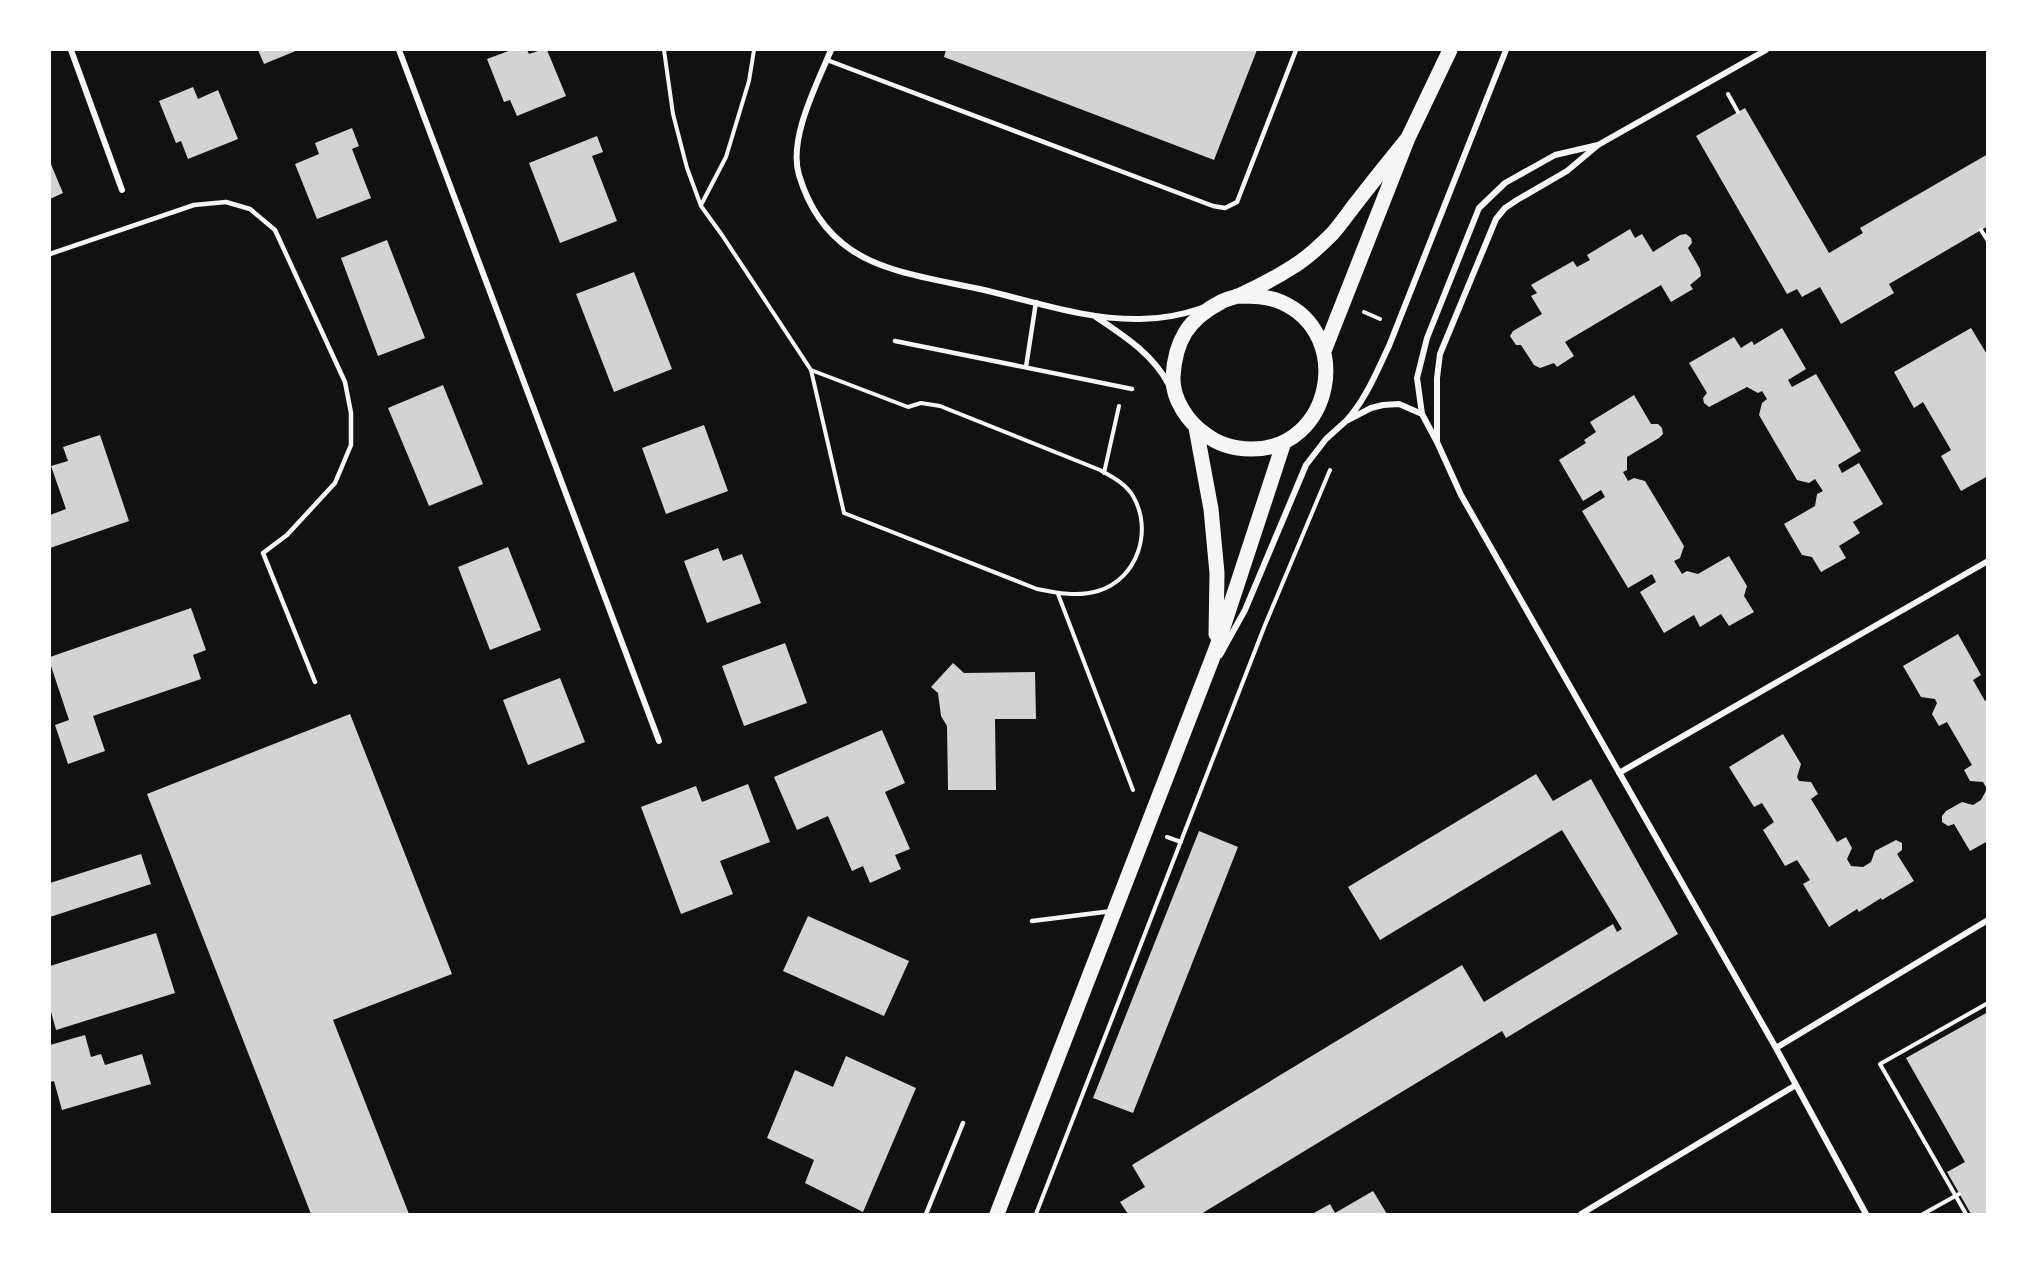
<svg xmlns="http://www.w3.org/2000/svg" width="2037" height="1264" viewBox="0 0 2037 1264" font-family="Manrope,sans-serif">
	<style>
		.building { fill: #d3d3d3 }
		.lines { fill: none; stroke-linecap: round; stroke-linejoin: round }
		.path { stroke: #f5f5f5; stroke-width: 4 }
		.service { stroke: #f5f5f5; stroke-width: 4.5 }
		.minor { stroke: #f5f5f5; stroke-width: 6 }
		.primary { stroke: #f5f5f5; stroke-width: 15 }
	</style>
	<rect width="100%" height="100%" fill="#111"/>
	<path class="building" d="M258,50H298L264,64Z
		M511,50H527L529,54L541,50H547L566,96L517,116L510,100L504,102L487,59Z
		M946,50H1257L1214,160L944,57Z
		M193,87L198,99L218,90L238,139L188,159L181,141L176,143L159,101Z
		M1745,108L1829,253L1863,233L1860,228L1988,154V226L1889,284L1894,293L1841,324L1820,287L1802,297L1797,289L1787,294L1696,136Z
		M352,128L359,146L352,149L371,198L317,219L295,164L319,154L315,143Z
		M597,136L603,152L592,156L617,221L560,243L529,163Z
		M50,162L63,193L50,199Z
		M1630,229L1635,238L1642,234L1653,252L1680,235L1686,234L1691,238L1692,243L1688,248L1700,269L1701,276L1690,285L1693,289L1671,302L1661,285L1565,342L1574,356L1557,367L1554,363L1540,368L1534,365L1521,345H1516L1510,336L1513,331L1542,314L1531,296L1537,293L1531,285L1573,261L1577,267L1590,260L1587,255Z
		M387,240L425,338L378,356L341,258Z
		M634,272L672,369L614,392L576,294Z
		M1782,328L1806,369L1788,380L1792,387L1816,374L1861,451L1838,465L1842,473L1859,463L1883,504L1853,522L1860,533L1839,546L1846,558L1821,572L1812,557L1802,555L1784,524L1815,506L1817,494L1823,491L1815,479L1809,483L1797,480L1759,415L1762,403L1767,399L1762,391L1758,393L1747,387L1709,407L1704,403L1703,398L1707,393L1689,363L1734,337L1741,348L1752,341L1754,345Z
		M1971,328L1988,356V476L1961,491L1941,456L1951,450L1923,402L1914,408L1894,372Z
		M443,385L483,484L429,506L388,408Z
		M1634,395L1651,424H1658L1662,428L1663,434L1659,438L1627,457V470L1623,472L1628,481L1634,478L1645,481L1684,546L1680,558L1674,561L1682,574L1687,571L1698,574L1729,556L1747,586L1744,596L1754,612L1729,626L1721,614L1700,627L1694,615L1664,633L1640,592L1656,582L1652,574L1628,588L1582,511L1605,497L1601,490L1583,501L1559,460L1586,443L1584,440L1596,432L1590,422Z
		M704,425L728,491L666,514L642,448Z
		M100,435L129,521L50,548V515L66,509L51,466L68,461L63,447Z
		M508,547L541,630L490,650L458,567Z
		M718,548L723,561L742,554L761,603L707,623L684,561Z
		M191,608L206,650L193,655L201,679L93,716L105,751L68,764L55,725L69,720L50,663V657Z
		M1958,634L1981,675L1973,680L1985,701L1988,699V841L1970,851L1954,824L1948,826L1942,822V816L1946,811L1962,802L1973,805L1981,800L1987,789L1983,782L1970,781L1964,770L1972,765L1947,722L1939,726L1932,714L1937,703L1935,699L1921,697L1903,666Z
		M785,643L807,703L744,726L722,666Z
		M953,663L964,673L1035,672L1036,719H995L996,790H948L947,726L941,716L938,693L931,687Z
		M560,678L585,742L528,765L503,700Z
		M350,714L452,974L333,1020L409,1214H311L147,794Z
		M882,730L905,783L885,792L910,849L895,855L901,869L870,883L863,866L852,871L828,816L797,830L774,777Z
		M1783,734L1801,764L1797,777L1799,781L1811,782L1818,794L1811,799L1837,842L1846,837L1852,848L1847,859L1851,866L1863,867L1871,862L1875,851L1896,840L1902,843V850L1897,854L1914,881L1882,900L1881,898L1859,912L1857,909L1829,927L1803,884L1810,880L1797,860L1785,866L1763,830L1774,822L1762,803L1754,807L1729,767Z
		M1536,774L1553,801L1591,779L1678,934L1506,1038L1502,1031L1201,1214H1128L1120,1202L1145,1187L1132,1165L1462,965L1484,1002L1613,924L1617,932L1622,929L1562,830L1380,940L1348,887Z
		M748,784L770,842L720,861L733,894L681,914L641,807L696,786L702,802Z
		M1199,831L1238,847L1133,1113L1093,1098Z
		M141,854L151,884L50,917V883Z
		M808,916L909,961L884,1016L783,971Z
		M156,933L175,993L56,1030L50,1008V966Z
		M1988,1012V1214H1971L1947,1172L1965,1162L1906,1058Z
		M85,1035L91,1057L101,1054L105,1065L142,1054L151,1084L62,1110L54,1081L50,1082V1045Z
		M846,1056L916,1088L863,1212L805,1183L814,1160L767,1138L795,1070L833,1087Z
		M1373,1191L1387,1214H1312L1330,1204L1335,1213Z"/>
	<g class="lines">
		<path class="path" d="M664,50L673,114L687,168L701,206L722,235L811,370L908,407L921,403L940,406L1100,470C1112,477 1125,483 1133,496C1153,530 1138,579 1098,591C1078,597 1057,593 1037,589L844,513L811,370
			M1728,94L1738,112
			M701,205L726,157L749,81L754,50
			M1981,230L1988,241
			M1364,312L1380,319
			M1104,473L1119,406
			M1058,594L1133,790
			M1167,837L1181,842
			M1036,1214L1265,625L1330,470
			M1923,1214L1959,1194
			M1966,1214L1880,1064L1988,1003"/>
		<path class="service" d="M827,60L1213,206L1225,208L1237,202L1296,50
			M50,254L194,205L226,202L250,209L275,230L345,382L351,413V445L335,483L287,535L263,553L315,682
			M895,341L1132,389
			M1026,367L1036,302
			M1032,921L1112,911
			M926,1214L963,1123"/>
		<path class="minor" d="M71,50L122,190
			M399,50L659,741
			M831,50C817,84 788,139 799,175C808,205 824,231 850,249C885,274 941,280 984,290C1035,302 1087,320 1140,319C1162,319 1182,315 1202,308
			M1598,145L1555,155L1505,183L1479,208L1427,338L1417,378L1422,414L1437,442L1461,495L1776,1048
			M1096,317C1124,336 1153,354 1169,385
			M1346,421C1366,399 1376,373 1389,346L1506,50
			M1437,442V378L1440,354L1496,219L1505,208L1517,200L1567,171L1598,145L1766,50
			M1220,655L1245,610L1306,465L1326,439L1346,421L1371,408L1383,405L1399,404L1422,414
			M1619,773L1988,561
			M1581,1214L1796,1085
			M1866,1214L1776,1048L1988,920"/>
		<path class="primary" d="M1237,296C1252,296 1267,296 1281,302C1355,334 1332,450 1251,449C1234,449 1219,445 1205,434C1188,422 1172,399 1173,377C1175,341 1188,319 1221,302C1226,299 1232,298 1238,296C1256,288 1277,277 1294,266C1307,258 1321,245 1332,234C1341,224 1349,212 1357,202C1374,180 1391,159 1408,138
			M1324,351L1408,138L1450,50
			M1196,428L1211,509L1217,573L1216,634
			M997,1214L1216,649L1284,442"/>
	</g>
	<rect width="2037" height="1264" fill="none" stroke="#ffffff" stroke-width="102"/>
</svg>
